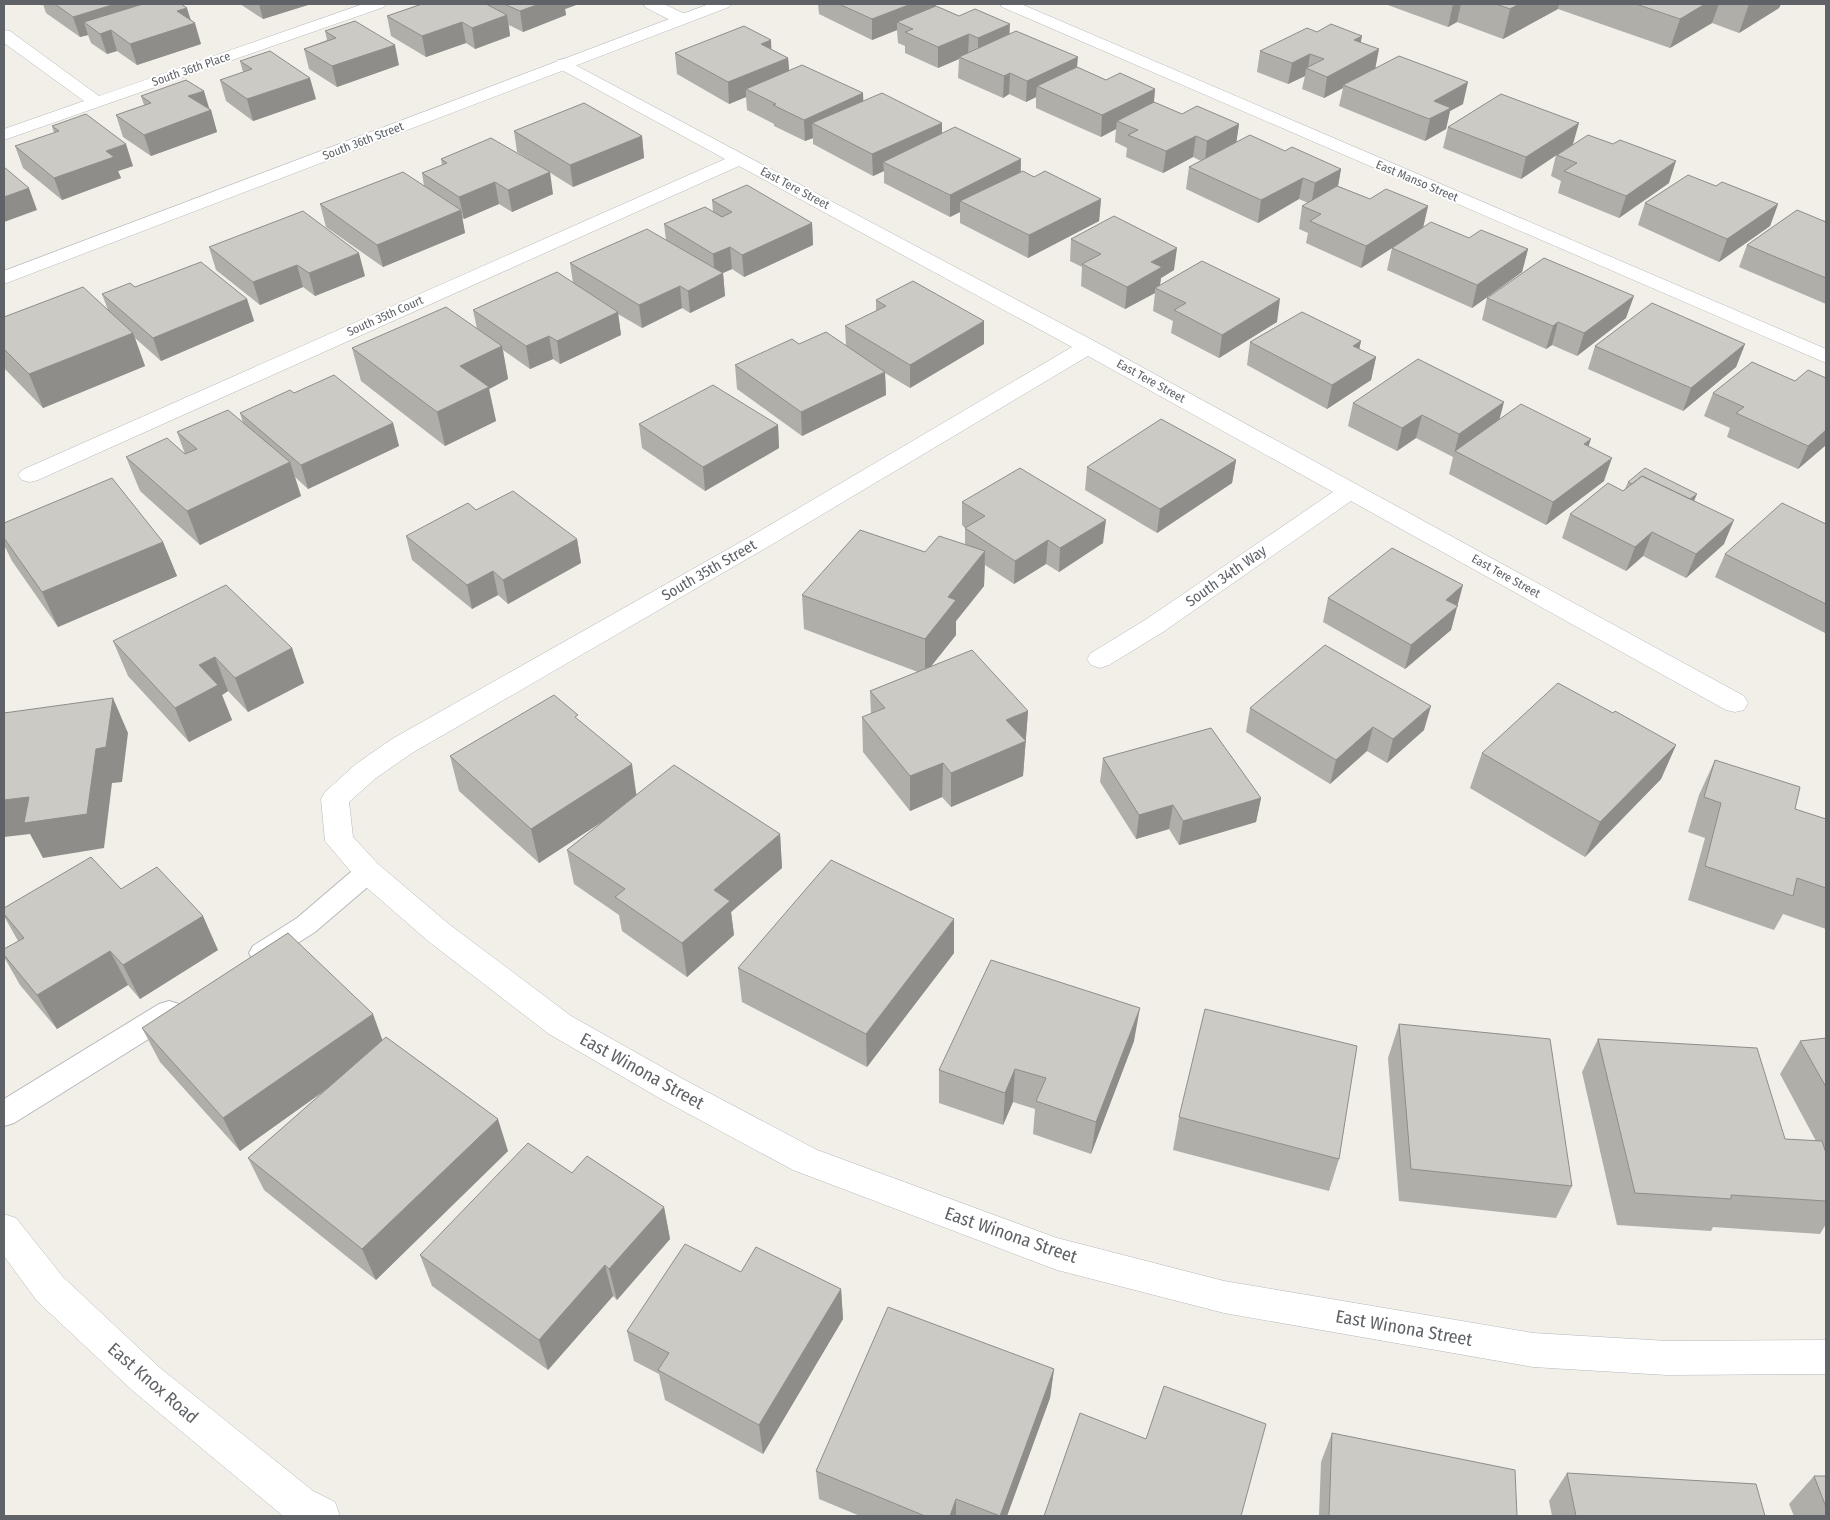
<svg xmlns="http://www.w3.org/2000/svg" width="1830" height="1520" viewBox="0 0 1830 1520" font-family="'Fira Sans Condensed',sans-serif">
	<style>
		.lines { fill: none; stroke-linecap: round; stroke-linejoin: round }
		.lane-casing { stroke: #b5b8bc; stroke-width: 2 }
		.street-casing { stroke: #b5b8bc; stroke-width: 1 }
		.secondary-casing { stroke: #b6babf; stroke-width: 1 }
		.lane { fill: #fff; fill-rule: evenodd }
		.street { fill: #fff; fill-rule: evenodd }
		.secondary { fill: #fff; fill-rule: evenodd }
		.wall { fill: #afaea9 }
		.shaded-wall { fill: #8f8d8a }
		.building { fill: #cccac5; stroke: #8f8d8a }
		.labels { text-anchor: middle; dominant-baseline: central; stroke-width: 4; stroke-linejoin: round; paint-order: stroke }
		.far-street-label { font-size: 12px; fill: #5f6368; stroke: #fff }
		.street-label { font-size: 15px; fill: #5f6368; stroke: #fff }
		.near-street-label { font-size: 18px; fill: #5f6368; stroke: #fff }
	</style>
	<rect width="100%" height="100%" fill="#f1efe8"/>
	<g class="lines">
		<defs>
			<path id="lane" d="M368,862L377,865L381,872L377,879L315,932L271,960L262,963L253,960L249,953L253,946L297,918L359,865Z
				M169,1001L179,1004L182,1012L179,1020L14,1123L4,1126V1099L159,1004Z"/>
			<path id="street" d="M363,4H386L384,7L4,140V129L84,101L4,43V30L10,31L99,96Z
				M643,4H664L689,16L691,19L689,22C675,26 658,13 645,7Z
				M1000,4H1021L1826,349V363L1002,7Z
				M564,59L1096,342L1744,696L1748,703L1744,710L1735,712L1726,710L1351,501L1163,632L1109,665L1100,668L1091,665L1087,659L1091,653L1145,620L1333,492L1088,356L771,545L412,753L376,778L349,802L353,837L378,864L450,925L571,1016L683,1079L817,1150L1057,1238L1224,1281L1533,1333L1667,1341L1826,1340V1374L1667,1375L1533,1367L1224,1313L1057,1270L793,1170L661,1099L549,1034L428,941L358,880L325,841L321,799L325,792L356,764L392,739L753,535L1072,347L739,166L38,480L30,482L22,480L18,475L22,470L725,159L558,68L555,64L558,60Z
				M4,1214L16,1218L63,1277L159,1367L313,1491L335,1502L340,1516H283L133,1391L37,1301L4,1256Z"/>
			<path id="secondary" d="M709,4H731L729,7L4,284V271Z"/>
		</defs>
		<use href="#lane" class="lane-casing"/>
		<use href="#street" class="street-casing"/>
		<use href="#secondary" class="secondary-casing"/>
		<use href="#lane" class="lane"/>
		<use href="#street" class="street"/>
		<use href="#secondary" class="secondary"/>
	</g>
	<path class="wall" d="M43,4H181L191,20L201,44L137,65L117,51L107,54L91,43L88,35L80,37L46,13Z
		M240,4H311L263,19Z
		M422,4H576V5L565,9L566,15L523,32L509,25L510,36L475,49L466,43L426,57L391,36L387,16Z
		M818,4H936V6L959,16L1010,34L1077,67L1106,80L1155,89L1154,102L1182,114L1239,124L1236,142L1285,151L1341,169L1338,186L1370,199L1428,206L1423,227L1469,238L1528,249L1522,272L1472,308L1387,270L1392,248L1361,268L1306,243L1308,233L1299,229L1302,206L1308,203L1299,199L1258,223L1186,189L1189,167L1201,161L1193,157L1163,173L1126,157L1127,148L1115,142L1116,129L1101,137L1036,108V97L1026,102L1009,94L1003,98L958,78L959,59L938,68L905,53V46L898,43L897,30L872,40L819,14Z
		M1385,4H1781L1779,8L1739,33L1712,23L1670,48L1558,9L1503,39L1457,22L1448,27Z
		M325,31L399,65L337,87L309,69L304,49L327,40Z
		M1317,32L1362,36L1360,42L1376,68L1463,104L1450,111L1446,129L1425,141L1339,106L1343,88L1324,98L1302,89L1305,76L1288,84L1257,72L1260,51Z
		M772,50L788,58L789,70L863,93V101L942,134L1021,159V172L1101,199L1099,221L1028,258L960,223V212L950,217L884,183V171L873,176L813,144V138L805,141L774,126V124L747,110L746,97L729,104L677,74L675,53Z
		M240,61L316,99L253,121L226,101L220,80L243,72Z
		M141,96L209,109L211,110L217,132L151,156L123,137L116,115L144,105Z
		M52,126L133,166L118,171L121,178L62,200L23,168L15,146L54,133Z
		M1448,127L1573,144L1669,183L1619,218L1558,193L1561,181L1551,176L1556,155L1521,179L1443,148Z
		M514,131L642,136L644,158L573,187L517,152Z
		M441,159L553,194L512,212L499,204L464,219L462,218L465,233L383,267L326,227L320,204L424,186L422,173L442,165Z
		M1716,186L1778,204L1770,226L1719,262L1638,225L1645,203Z
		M712,200L812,223L813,245L744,277L732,269L723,273L725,296L690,313L682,308L642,328L618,314L621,335L560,364L553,359L530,369L503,350L508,379L489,389L496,421L445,446L361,381L352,348L477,329L473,310L573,283L570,263L666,240L664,224L713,212Z
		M1826,222V304L1739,267L1747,245Z
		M1071,239L1174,270L1161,278L1160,285L1277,322L1219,358L1171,333L1173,321L1153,311L1155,293L1125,309L1081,286L1082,267L1070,261Z
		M209,247L365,276L315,296L303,287L260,305L216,270Z
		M135,287L247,299L254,321L161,361L135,338L145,366L43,408L4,368V317L108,310L102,294Z
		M1487,298L1626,318L1577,356L1552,345L1546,349L1482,320Z
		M876,300L984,344L910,388L885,373L886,395L802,436L737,389L735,365L799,344L846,345L845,326L876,311Z
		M1361,341L1359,349L1376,357L1371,380L1327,409L1247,365L1250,342Z
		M1745,344L1736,367L1683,411L1588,369L1595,346Z
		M1826,378V445L1798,469L1727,437L1730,428L1704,416L1713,393L1795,381Z
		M294,393L393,423L399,446L308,489L295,477L301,496L200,545L140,491L126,457L185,454L177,432L243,423L240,413Z
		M1353,403L1499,420L1589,446L1604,481L1546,525L1449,474L1453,457L1416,438L1397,451L1348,426Z
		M639,424L778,425L779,448L705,491L642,448Z
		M1236,460L1232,483L1157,533L1085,490L1087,467Z
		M1628,482L1694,501L1724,544L1686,578L1643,556L1626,571L1562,538L1570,514L1623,491L1625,489Z
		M962,502L1103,543L1059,572L1046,564L1014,584L985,565L984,586L956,621V635L931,666L1028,711L1023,776L951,807L942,797L910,811L863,752L862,717L871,714L870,691L918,672L804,629L802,595L925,552L965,544V528L962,525Z
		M476,510L577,539L581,563L508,604L498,595L472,609L412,560L406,536Z
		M4,523L163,542L177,576L58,627L12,561L4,545Z
		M1826,524V632L1825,633L1715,577L1725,554Z
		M1328,598L1457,606L1451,630L1405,669L1323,622Z
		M113,641L292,648L304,683L248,712L228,691L222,695L232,720L189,742L128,676Z
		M1250,708L1424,730L1387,763L1367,751L1330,784L1246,732Z
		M579,721L637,795L780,834L782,868L731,912L734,935L687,977L622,931L619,915L574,884L567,850L603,821L539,863L459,791L450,756Z
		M1676,745L1661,779L1585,857L1470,788L1482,753Z
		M1103,758L1261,798L1256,822L1179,845L1169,829L1136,839L1100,782Z
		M1715,760L1795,809L1826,819V929L1783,914L1774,930L1688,900L1705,838L1688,832L1699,795Z
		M121,889L218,950L140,999L128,985L57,1029L20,985L4,957V949L18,941L4,916V908Z
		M954,953L867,1067L742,1002L738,968Z
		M1399,1024L1572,1186L1556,1218L1399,1201L1388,1058Z
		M142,1028L383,1041L508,1151L376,1280L264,1190L248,1158L330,1087L240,1151L160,1062Z
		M1826,1038V1224L1820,1234L1713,1227L1711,1231L1617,1225L1582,1072L1598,1039L1785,1139L1816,1141L1780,1074L1800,1041Z
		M1134,1041L1091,1154L1033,1134L1035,1109L1013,1102L1003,1125L939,1103V1070Z
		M1179,1117L1339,1159L1329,1191L1173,1150Z
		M572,1173L664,1207L670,1239L617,1300L613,1296L548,1370L432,1286L420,1255Z
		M741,1272L841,1289L843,1319L763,1454L665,1400L659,1374L634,1361L627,1331Z
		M1054,1369L1050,1398L1007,1516H860L819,1499L816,1471Z
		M1332,1433L1517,1516H1319L1321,1462Z
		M1567,1473L1765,1516H1552L1549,1501Z
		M1814,1476H1826V1516H1794L1789,1504Z"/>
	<path class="shaded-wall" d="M115,4H152L84,22L88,35L80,37L73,17Z
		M259,4H311L263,19Z
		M539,4H576V5L565,9L566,15L523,32L520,11Z
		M911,4H936V14L897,22V30L872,40V19Z
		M1453,4H1461L1457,22L1448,27Z
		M1519,4H1559L1558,9L1503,39L1510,9Z
		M1705,4H1719L1712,23L1670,48L1680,19Z
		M1749,4H1781L1779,8L1739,33Z
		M187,8L192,24L195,23L201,44L137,65L130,44L177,11Z
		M507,15L510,36L475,49L472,28Z
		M462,22L466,43L426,57L422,36Z
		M1010,24L1009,45L978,59V38Z
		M111,30L117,51L107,54L100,34Z
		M969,34L968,55L959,57V59L938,68V47Z
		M1362,36L1358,56L1354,40Z
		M771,40L772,61L761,44Z
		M395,45L399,65L337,87L332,66Z
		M1379,49L1375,70L1343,85V88L1324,98L1327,77Z
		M1310,54L1308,69L1306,68L1305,76L1288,84L1292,63Z
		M1078,57L1076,78L1037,86L1036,97L1026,102L1027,81Z
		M788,58L790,79L746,89V97L729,104L728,82Z
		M1010,73L1009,94L1003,98L1004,76Z
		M310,78L316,99L253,121L247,99Z
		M1468,82L1463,104L1450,111L1446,129L1425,141L1434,101Z
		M1155,89L1153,110L1117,121L1116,129L1101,137L1102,115Z
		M204,91L210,111L211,110L217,132L151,156L144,135L188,96Z
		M863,93L864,114L812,123L813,138L805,141L804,120Z
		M942,123V145L883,162L884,171L873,176L872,154Z
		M1579,123L1573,144L1521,179L1526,157Z
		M1239,124L1236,145L1205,162L1207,141Z
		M642,136L644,158L573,187L570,165Z
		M1196,136L1193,157L1163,173L1166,151Z
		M126,144L133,166L118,171L121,178L62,200L54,178L106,151Z
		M1021,159L1020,180L960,201V212L950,217V195Z
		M1676,161L1669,183L1619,218L1626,196Z
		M1341,169L1337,191L1311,205L1315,183Z
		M550,172L553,194L512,212L508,190Z
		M1303,178L1299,199L1258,223L1261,200Z
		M495,182L499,204L464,219L459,197Z
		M29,188L37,210L4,222V197Z
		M1101,199L1099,221L1028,258L1029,235Z
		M1778,204L1770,226L1719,262L1727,239Z
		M1428,206L1423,228L1361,268L1366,246Z
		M461,210L465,233L383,267L377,245Z
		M812,223L813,245L744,277L742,255Z
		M730,247L732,269L723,273L725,296L690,313L688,291L715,277L713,254Z
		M1177,248L1174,270L1161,278L1159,290L1155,288V293L1125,309L1127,287L1151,262Z
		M1528,249L1522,272L1472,308L1477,285Z
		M359,253L365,276L315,296L309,273Z
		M297,265L303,287L260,305L253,282Z
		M680,286L682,308L642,328L639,305Z
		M1634,296L1626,318L1577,356L1584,333Z
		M247,299L254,321L161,361L153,338Z
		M1280,299L1277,322L1219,358L1222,335Z
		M618,312L621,335L560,364L557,341Z
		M984,321V344L910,388V365Z
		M1558,322L1552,345L1546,349L1553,326Z
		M133,333L145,366L43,408L29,374Z
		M549,336L553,359L530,369L526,346Z
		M1361,341L1356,364L1353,346Z
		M1745,344L1736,367L1683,411L1691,388Z
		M502,346L508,379L489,389L496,421L445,446L437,412L460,366Z
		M1376,357L1371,380L1327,409L1332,385Z
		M885,372L886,395L802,436L801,412Z
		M1504,402L1498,425L1455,451L1453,458L1459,434Z
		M1422,415L1416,438L1397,451L1402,428Z
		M393,423L399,446L308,489L301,465Z
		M778,425L779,448L705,491L703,467Z
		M1826,430V445L1798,469L1808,446Z
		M1591,439L1583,462L1584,444Z
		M1612,458L1604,481L1546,525L1553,502Z
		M1236,460L1232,483L1157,533L1160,509Z
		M290,462L301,496L200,545L187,511Z
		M1697,494L1692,506L1679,507Z
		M1106,520L1103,543L1059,572L1060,548Z
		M1734,520L1724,544L1686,578L1696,554Z
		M1652,532L1643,556L1626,571L1635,547Z
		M577,539L581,563L508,604L503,580Z
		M1048,540L1046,564L1014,584L1015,561Z
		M163,542L177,576L58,627L42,592Z
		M985,551L984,586L956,621V635L925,674V639L948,597Z
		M493,571L498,595L472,609L467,585Z
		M1463,585L1451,630L1405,669L1411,645L1446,600Z
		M292,648L304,683L248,712L235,678Z
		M215,657L228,691L222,695L232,720L189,742L175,708L199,665Z
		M113,698L128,733L122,782L112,783L104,848L43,858L30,834L4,837V800L96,749Z
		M1431,706L1424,730L1387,763L1393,739Z
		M1028,711L1023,776L951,807V773L1006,720Z
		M1373,727L1367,751L1330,784L1336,760Z
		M1676,745L1661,779L1585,857L1600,822Z
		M943,763L942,797L910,811V776Z
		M632,764L637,799L539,863L531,829Z
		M1261,798L1256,822L1179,845L1183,821Z
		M1173,805L1169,829L1136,839L1139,815Z
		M780,834L782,868L731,912L734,935L687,977L682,943L714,890Z
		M203,916L218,950L140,999L123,965Z
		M954,919V953L867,1067L866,1034Z
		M110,951L128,985L57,1029L37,995Z
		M1140,1008L1134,1041L1091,1154L1096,1122Z
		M373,1014L385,1047L240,1151L223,1118Z
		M1015,1069L1013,1102L1003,1125L1005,1093Z
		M498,1119L508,1151L376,1280L362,1249Z
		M664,1207L670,1239L617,1300L609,1269Z
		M605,1265L613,1296L548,1370L539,1340Z
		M841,1289L843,1319L763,1454L759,1425Z
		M1054,1369L1050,1398L1007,1516H1000Z
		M956,1499V1516H950Z"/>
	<path class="building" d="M55,4H115L73,17Z
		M143,4H181L187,8L177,11L195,23L130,44L111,30L100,34L84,22Z
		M422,4H486L507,15L472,28L462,22L422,36L387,16Z
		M504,4H539L520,11Z
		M839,4H911L872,19Z
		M1496,4H1519L1510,9Z
		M1636,4H1705L1680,19Z
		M936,6L959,16L975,9L1010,24L978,38L969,34L938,47L905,32L913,29L897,22Z
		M355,21L395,45L332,66L304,49L336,38L325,31Z
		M1331,24L1362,36L1354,40L1379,49L1327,77L1306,68L1324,59L1310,54L1292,63L1260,51L1307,28L1317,32Z
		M744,26L771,40L761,44L788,58L728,82L675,53Z
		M1016,31L1078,57L1027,81L1010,73L1004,76L959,57Z
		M270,51L310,78L247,99L220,80L252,69L240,61Z
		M1399,56L1468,82L1434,101L1451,108L1429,119L1343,85Z
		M802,65L863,93L804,120L773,105L776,104L746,89Z
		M1077,67L1106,80L1120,73L1155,89L1102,115L1037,86Z
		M186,80L204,91L188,96L211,110L144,135L116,115L151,103L141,96Z
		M882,93L942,123L872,154L812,123Z
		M1501,94L1579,123L1526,157L1448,127Z
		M1154,102L1182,114L1197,106L1239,124L1207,141L1196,136L1166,151L1128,135L1138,130L1117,121Z
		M584,103L642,136L570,165L514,131Z
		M86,114L126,144L106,151L114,157L54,178L15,146L59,131L52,126Z
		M955,127L1021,159L950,195L883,162Z
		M1250,135L1285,151L1292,147L1341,169L1315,183L1303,178L1261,200L1189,167Z
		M1588,135L1613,144L1620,140L1676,161L1626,196L1564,171L1577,163L1557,155Z
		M491,138L550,172L508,190L495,182L459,197L422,173L447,163L441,159Z
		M4,167L29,188L4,197Z
		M1023,171L1034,177L1045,171L1101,199L1029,235L960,201Z
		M403,172L461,210L377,245L320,204Z
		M1688,175L1716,186L1722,182L1778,204L1727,239L1645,203Z
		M747,185L812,223L742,255L730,247L713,254L664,224L705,207L722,217L732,212L712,200Z
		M1337,186L1370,199L1386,189L1428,206L1366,246L1310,221L1321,214L1302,206Z
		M1797,210L1826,222V278L1747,245Z
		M303,211L359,253L309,273L297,265L253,282L209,247Z
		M1114,216L1177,248L1151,262L1162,267L1127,287L1082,264L1101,254L1071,239Z
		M1431,222L1469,238L1481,230L1528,249L1477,285L1392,248Z
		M647,229L723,273L688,291L680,286L639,305L570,263Z
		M1544,258L1634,296L1584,333L1558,322L1553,326L1487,298Z
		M1202,261L1280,299L1222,335L1174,310L1186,303L1155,288Z
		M201,262L247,299L153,338L102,294L130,283L135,287Z
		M557,272L618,312L557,341L549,336L526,346L473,310Z
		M913,281L984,321L910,365L845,326L886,306L876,300Z
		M83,287L133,333L29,374L4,349V317Z
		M1652,303L1745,344L1691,388L1595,346Z
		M446,307L502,346L460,366L489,387L437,412L352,348Z
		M1302,312L1361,341L1353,346L1376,357L1332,385L1250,342Z
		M826,332L885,372L801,412L735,365L792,339L799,344Z
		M1418,359L1504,402L1459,434L1422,415L1402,428L1353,403Z
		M1752,362L1795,381L1808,370L1826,378V430L1808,446L1736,413L1744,407L1713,393Z
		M334,375L393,423L301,465L240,413L290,390L294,393Z
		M713,385L778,425L703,467L639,424Z
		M1521,404L1591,439L1584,444L1612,458L1553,502L1455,451Z
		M228,410L290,462L187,511L126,457L167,438L185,454L197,449L177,432Z
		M1161,419L1236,460L1160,509L1087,467Z
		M1020,468L1106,520L1060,548L1048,540L1015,561L965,528L985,516L962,502Z
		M1645,468L1697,494L1690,499L1642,476L1632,484L1628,482Z
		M1642,476L1734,520L1696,554L1652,532L1635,547L1570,514L1608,483L1623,491Z
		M112,478L163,542L42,592L4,538V523Z
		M513,491L577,539L503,580L493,571L467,585L406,536L468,503L476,510Z
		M1782,503L1826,524V604L1725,554Z
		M860,530L925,552L939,536L985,551L948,597L956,600L925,639L802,595Z
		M1392,548L1463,585L1446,600L1458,606L1411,645L1328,598Z
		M226,585L292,648L235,678L215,657L199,665L218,685L175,708L113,641Z
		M1325,645L1431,706L1393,739L1373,727L1336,760L1250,708Z
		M972,650L1028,711L1006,720L1026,741L951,773L943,763L910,776L862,717L885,708L870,691Z
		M1558,683L1613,713L1615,711L1676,745L1600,822L1482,753Z
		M554,695L578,715L575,717L632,764L531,829L450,756Z
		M113,698L106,747L96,749L87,814L24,823L29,797L4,800V713Z
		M1211,728L1261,798L1183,821L1173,805L1139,815L1103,758Z
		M1715,760L1800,787L1795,809L1826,819V888L1797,878L1793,896L1705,866L1721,803L1704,797Z
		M674,765L780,834L714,890L730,901L682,943L615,897L625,889L567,850Z
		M91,857L121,889L157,867L203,916L123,965L110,951L37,995L4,955V949L24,938L4,914V908Z
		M831,860L954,919L866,1034L738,968Z
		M288,933L373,1014L223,1118L142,1028Z
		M991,960L1140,1008L1096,1122L1036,1101L1046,1078L1015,1069L1005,1093L939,1070Z
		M1205,1009L1357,1046L1339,1159L1179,1117Z
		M1399,1024L1550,1039L1572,1186L1411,1169Z
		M386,1037L498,1119L362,1249L248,1158Z
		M1826,1038V1087L1800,1041Z
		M1598,1039L1757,1048L1785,1139L1822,1141L1826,1153V1201L1731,1195V1199L1635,1193Z
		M528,1143L572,1173L587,1156L664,1207L609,1269L605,1265L539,1340L420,1255Z
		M685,1244L741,1272L756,1247L841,1289L759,1425L658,1370L669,1353L627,1331Z
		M888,1307L1054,1369L1000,1516L956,1499L950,1516H925L816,1471Z
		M1164,1386L1266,1424L1241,1516H1044L1080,1413L1146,1439Z
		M1332,1433L1515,1470L1517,1516H1329Z
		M1567,1473L1756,1484L1765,1516H1576Z
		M1814,1476H1826V1507Z"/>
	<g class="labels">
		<g class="far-street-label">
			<text transform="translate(191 69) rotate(-19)">South 36th Place</text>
			<text transform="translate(363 141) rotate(-21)">South 36th Street</text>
			<text transform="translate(1417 181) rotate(23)">East Manso Street</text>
			<text transform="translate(795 188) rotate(28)">East Tere Street</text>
			<text transform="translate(385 316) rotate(-24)">South 35th Court</text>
			<text transform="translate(1151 381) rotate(29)">East Tere Street</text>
			<text transform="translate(1506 576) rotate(29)">East Tere Street</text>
		</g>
		<g class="street-label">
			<text transform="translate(709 570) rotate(-30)">South 35th Street</text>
			<text transform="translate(1226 576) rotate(-35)">South 34th Way</text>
		</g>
		<g class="near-street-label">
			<text transform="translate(642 1071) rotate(29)">East Winona Street</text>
			<text transform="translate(1011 1235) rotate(19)">East Winona Street</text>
			<text transform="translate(1404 1328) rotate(10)">East Winona Street</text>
			<text transform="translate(153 1383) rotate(41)">East Knox Road</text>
		</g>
	</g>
	<rect width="1830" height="1520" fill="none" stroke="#5f6368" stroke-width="10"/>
</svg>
